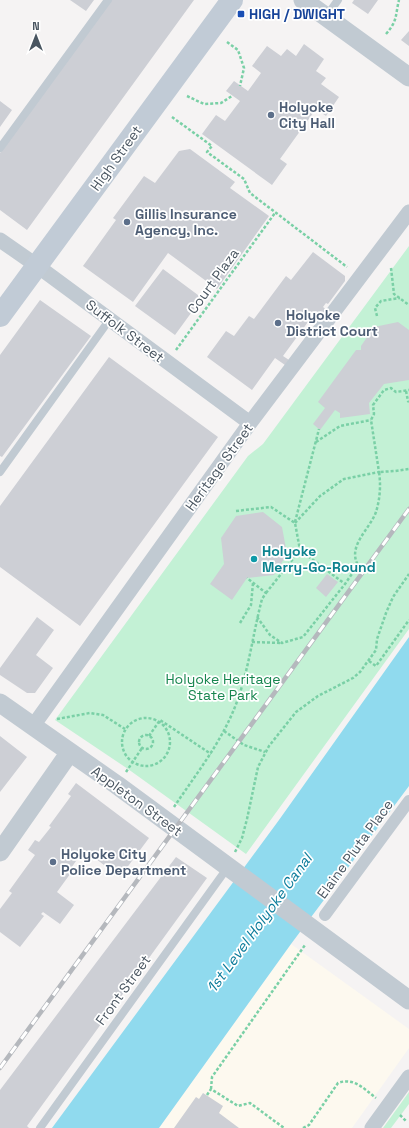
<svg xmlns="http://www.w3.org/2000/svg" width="409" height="1128" viewBox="0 0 409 1128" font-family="'Space Grotesk',sans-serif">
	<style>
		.commercial { fill: #fdf9ef }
		.green { fill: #c3f1d5 }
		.water { fill: #90daee }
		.building { fill: #cdcfd5 }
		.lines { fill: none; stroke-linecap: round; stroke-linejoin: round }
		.path { stroke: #7ad0a6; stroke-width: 2.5; stroke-dasharray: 3 2; stroke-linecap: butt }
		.service { stroke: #c1cad2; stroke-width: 8 }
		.pedestrian { stroke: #c1cad2; stroke-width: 12 }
		.minor { stroke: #c1cad2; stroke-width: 15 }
		.tertiary { stroke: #c1cad2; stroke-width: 19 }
		.secondary { stroke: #c1cbd6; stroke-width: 22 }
		.rail-casing { stroke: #b5b8bd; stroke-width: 4.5 }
		.rail { stroke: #fff; stroke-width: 3; stroke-dasharray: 9; stroke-linecap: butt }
		.transit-dot { fill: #1a4fb4; stroke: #fff; stroke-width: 1.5 }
		.service-dot { fill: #5c6f8a; stroke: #fff; stroke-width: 1.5 }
		.culture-dot { fill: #0f9aa8; stroke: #fff; stroke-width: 1.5 }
		.labels { text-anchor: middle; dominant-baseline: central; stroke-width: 3.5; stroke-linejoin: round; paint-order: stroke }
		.transit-label { font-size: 14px; font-weight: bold; fill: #164399; stroke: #fff; text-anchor: start }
		.service-label { font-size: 14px; font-weight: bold; fill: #4e5e75; stroke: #fff; text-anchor: start }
		.street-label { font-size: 14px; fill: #4a5661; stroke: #fff }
		.culture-label { font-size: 14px; font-weight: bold; fill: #0d838f; stroke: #fff; text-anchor: start }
		.park-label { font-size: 14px; fill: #17864f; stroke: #fff }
		.water-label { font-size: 15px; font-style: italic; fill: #0c7c9b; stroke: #fff }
	</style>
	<rect width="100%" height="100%" fill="#f5f3f3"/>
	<path class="commercial" d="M291,944L409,1029V1048L352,1128H159Z"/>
	<path class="green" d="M409,246V629L246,854L128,769L55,720L248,456L263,444Z
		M409,1092V1104L391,1128H383Z"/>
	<path class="water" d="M409,637V786L291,944L159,1128H52L279,820Z"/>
	<path class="building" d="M70,0H94L86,11Z
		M111,0H194L27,230L0,210V153Z
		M354,0H378L368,14L352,3Z
		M409,31V46L401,40Z
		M304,44L324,59L316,71L326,78L321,84L339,97L326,116L316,109L280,159L287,164L272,185L202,134L216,115L225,121L240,101L226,91L234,81L248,91L261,73L252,66L267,46L281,56L287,49L296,56Z
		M0,101L12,110L0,127Z
		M190,149L235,182L230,188L269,216L217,289L168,253L133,302L83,266L116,220L113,218L144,176L155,183L179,151Z
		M313,252L345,276V281L328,304L326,303L323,307L327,310L323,316L316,311L283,356L289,360L285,365L275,358L252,390L207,357L226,331L234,336L249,316L254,319L286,276L291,280Z
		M163,269L202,298L175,335L135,306Z
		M40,300L91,336L2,457L0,456V355Z
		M398,322L409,330V380L384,384L369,403L370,414L340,418V413L335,410L320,430L313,424L325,408L318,402L356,350H361V346L374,327Z
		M109,357L218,437L80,626L0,567V506Z
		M263,512L282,527L287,554L274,575L247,578L232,600L210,584L224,564L221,538L236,516Z
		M327,574L338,582L326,597L316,588Z
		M37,617L54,630L36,655L53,668L35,693H27L0,675V668Z
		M0,736L27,757L0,792Z
		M76,783L149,838L120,877L84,850L71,868L73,870L57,892L74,905L60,924L43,912L41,914L44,916L20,947L0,932V909L12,893L9,891L35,855L28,850L35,840L39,842L51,827L49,826L71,796L68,794Z
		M176,857L207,878L27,1126L29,1128H0V1090Z
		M203,1093L223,1106L219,1113L239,1128H174L196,1097L199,1099Z"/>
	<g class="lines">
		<path class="path" d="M386,34C398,20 395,16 399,0
			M227,42L238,50L244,68L240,86
			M187,96L204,104L221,103L232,96
			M172,117L212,146L207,152L244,179L250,193L347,267
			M391,268L394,294L409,305
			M377,316L375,308L381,301L400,298
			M176,350L275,213
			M406,391L408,401L409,402
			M316,442L340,426L371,420
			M236,511L271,507L295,523L300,550
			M295,522L319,429
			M295,523L320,496L344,479L379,472L371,420L374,414L373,405L384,390L391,388L396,392L409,390
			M266,593L300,550L345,584
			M257,617L270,635L282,643L303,637L345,584L358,565C347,546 370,529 376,512C380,499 381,485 379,472L395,471L409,469
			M240,623L251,605L253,583
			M252,642L281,643
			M369,661L376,666L409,620
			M122 742a24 24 0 1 1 48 0a24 24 0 1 1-48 0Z
			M57,719L90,713L103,715L125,729
			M224,731L244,745L265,752
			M139 742a7 7 0 1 1 14 0a7 7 0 1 1-14 0Z
			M149,736L160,720L211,754
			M126,772L142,748
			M174,807C194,777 217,748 232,714C248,678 252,637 262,599L266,593L247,578
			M235,852L242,838L247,819L258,767L269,746L296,712L318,696L353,678L360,672L376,650L377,639L386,613L393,597L409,574
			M211,1089L212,1077L305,945
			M207,1095L211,1089L238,1106L250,1103L284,1128
			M400,1115L407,1122
			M303,1128L309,1125L338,1083C354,1077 364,1089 376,1098"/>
		<path class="service" d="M326,17L338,0
			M0,148L108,0
			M0,472L110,319
			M40,1128L228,867"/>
		<path class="pedestrian" d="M325,915L409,801"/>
		<path class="minor" d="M0,240L36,265L250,423
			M33,726L250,423L409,212
			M372,1128L409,1077"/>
		<path class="tertiary" d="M303,0L409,77
			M0,703L117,785L409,1000
			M0,852L70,752"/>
		<path class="secondary" d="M0,316L232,0"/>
		<defs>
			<path id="rail" d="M0,1068L409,509"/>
		</defs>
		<use href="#rail" class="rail-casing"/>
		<use href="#rail" class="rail"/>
	</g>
	<rect class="transit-dot" x="237" y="10" width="8" height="8" rx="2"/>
	<g class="service-dot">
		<circle cx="271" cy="115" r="4"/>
		<circle cx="127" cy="222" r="4"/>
		<circle cx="278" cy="323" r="4"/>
		<circle cx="53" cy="862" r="4"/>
	</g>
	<circle class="culture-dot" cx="254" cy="559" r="4"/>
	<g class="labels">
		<g class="transit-label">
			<text x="249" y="14">HIGH / DWIGHT</text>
		</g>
		<g class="service-label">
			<text x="279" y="107">Holyoke<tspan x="279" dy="16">City Hall</tspan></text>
			<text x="135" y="214">Gillis Insurance<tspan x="135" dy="16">Agency, Inc.</tspan></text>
			<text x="286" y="315">Holyoke<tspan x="286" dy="16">District Court</tspan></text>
			<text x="61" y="854">Holyoke City<tspan x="61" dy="16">Police Department</tspan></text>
		</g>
		<g class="street-label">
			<text transform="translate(116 158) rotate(-54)">High Street</text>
			<text transform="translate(213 281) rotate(-54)">Court Plaza</text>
			<text transform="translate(125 331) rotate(37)">Suffolk Street</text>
			<text transform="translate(219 467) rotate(-54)">Heritage Street</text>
			<text transform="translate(137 801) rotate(36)">Appleton Street</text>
			<text transform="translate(355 849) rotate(-54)">Elaine Pluta Place</text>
			<text transform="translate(123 990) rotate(-54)">Front Street</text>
		</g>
		<g class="culture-label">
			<text x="262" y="551">Holyoke<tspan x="262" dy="16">Merry-Go-Round</tspan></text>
		</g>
		<g class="park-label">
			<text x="223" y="679">Holyoke Heritage<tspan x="223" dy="16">State Park</tspan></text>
		</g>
		<g class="water-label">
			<text transform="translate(259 923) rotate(-54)">1st Level Holyoke Canal</text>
		</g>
	</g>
	<g transform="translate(36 36)" stroke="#ffffff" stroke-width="3" paint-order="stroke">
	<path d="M0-3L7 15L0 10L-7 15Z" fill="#4a5661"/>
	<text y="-6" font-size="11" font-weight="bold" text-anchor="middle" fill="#4a5661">N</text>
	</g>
</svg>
